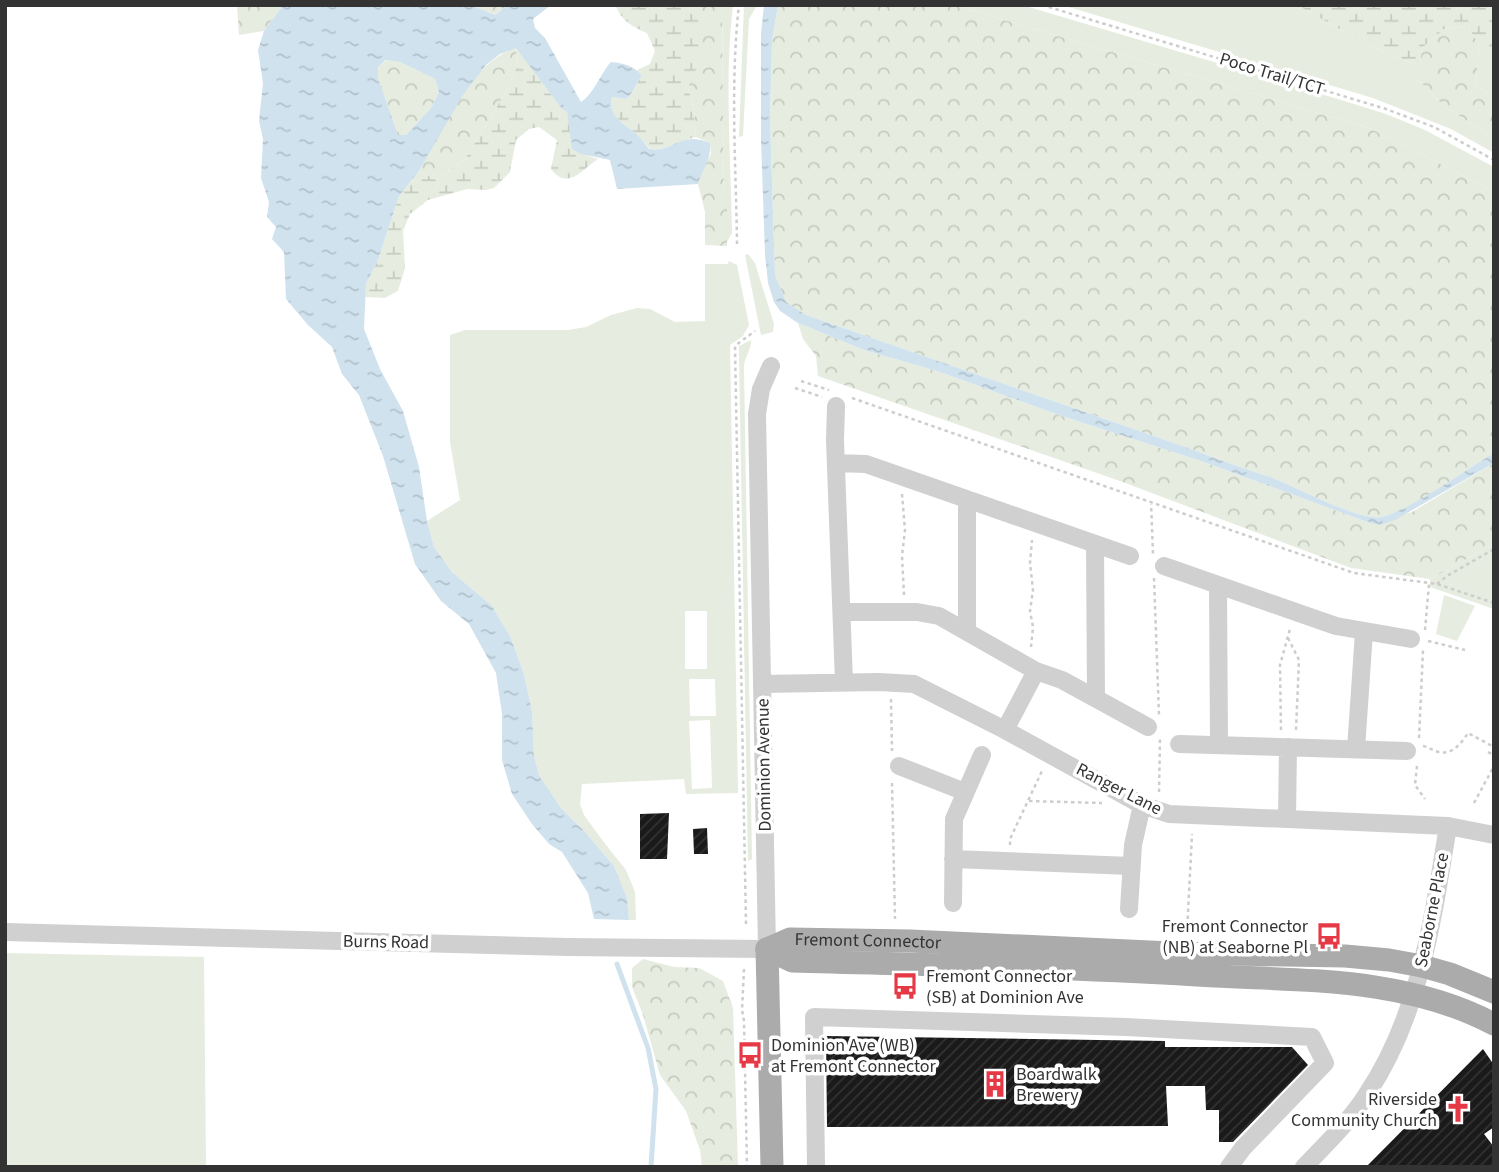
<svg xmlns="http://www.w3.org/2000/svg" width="1499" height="1172" viewBox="0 0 1499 1172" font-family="'Source Sans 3',sans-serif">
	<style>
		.green { fill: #e6ecdf; fill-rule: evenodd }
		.forest { fill: url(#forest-crowns) }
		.wetland { fill: url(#wetland-marsh) }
		.water { fill: url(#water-ripples); fill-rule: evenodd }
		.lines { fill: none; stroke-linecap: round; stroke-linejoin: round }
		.stream { stroke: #cfe2ee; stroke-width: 5 }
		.building { fill: url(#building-hatch) }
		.path { stroke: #cdcdcd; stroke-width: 2.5; stroke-dasharray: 3.5 3.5; stroke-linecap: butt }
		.minor { stroke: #d0d0d0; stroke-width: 18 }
		.major { stroke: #ababab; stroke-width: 23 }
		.labels { text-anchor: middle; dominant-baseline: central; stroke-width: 7; stroke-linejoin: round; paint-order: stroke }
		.street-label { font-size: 18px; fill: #333; stroke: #fff }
		.poi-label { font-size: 18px; fill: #333; stroke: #fff; text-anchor: start }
	</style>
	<defs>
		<pattern id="forest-crowns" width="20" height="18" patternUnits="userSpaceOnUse" patternTransform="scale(1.75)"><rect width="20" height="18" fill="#e6ecdf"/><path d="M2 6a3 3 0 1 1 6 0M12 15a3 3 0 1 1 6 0" fill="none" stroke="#c6cbc0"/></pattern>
		<pattern id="wetland-marsh" width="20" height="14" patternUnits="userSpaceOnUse" patternTransform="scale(1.75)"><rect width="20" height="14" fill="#e6ecdf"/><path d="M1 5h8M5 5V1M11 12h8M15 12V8" fill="none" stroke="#c6cbc0"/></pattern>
		<pattern id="water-ripples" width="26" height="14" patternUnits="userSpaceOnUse" patternTransform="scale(1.75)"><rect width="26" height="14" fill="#cfe2ee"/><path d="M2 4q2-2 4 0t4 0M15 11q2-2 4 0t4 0" fill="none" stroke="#b2c2cd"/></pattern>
		<pattern id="building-hatch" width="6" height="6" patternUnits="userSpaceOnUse" patternTransform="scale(1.75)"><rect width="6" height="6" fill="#1a1a1a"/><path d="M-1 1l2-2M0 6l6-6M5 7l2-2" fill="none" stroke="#333"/></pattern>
	</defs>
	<rect width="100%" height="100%" fill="#fff"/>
	<path class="green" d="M722,5H733C724,81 731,157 732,233L727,242V205H724Z
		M744,5H757L749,19L743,136L739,137Z
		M954,5H1022L1338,99L1386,114L1425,130L1494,167V192L1414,150L1369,128Z
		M1062,5H1297L1364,43L1420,67L1418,80L1445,107L1494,138V153L1451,129L1373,98Z
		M1479,44L1494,54V97L1476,86Z
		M748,254L755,263L774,324L773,332L761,335L745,255Z
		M729,261L737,265L749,325L743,336L730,345L738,793L686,794L684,779L582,784L580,804L584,815L606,845L626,870L635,892L636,920H629L627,898L614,866L587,834L561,808L539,775L534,756L532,711L524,674L510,636L492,606L452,572L434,547L427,521L460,500L450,442V335L465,330H568L586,327L611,315L637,308L650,309L675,322L705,321V264H728ZM685,611H707V669H685ZM689,679H715L716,716H690ZM710,720L712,788L692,789L689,721Z
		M751,340C752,349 744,358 744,367L752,859L748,861L739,355V346Z
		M1494,544V609L1430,587V579Z
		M1444,595L1475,606L1457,641L1436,634Z
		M5,953L204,957L206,1167H5Z"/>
	<path class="forest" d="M237,5H283L264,31L239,35Z
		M471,5H508L495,15Z
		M699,5H722L724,204L727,205V246L705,245V212L698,184L702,169L711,154L710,143L696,137L694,111L688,87L693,75L699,31Z
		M778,5H954L1369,128L1414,150L1494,192V453C1467,469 1408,512 1381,517C1358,521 1295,486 1270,477C1244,468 1219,460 1194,450L806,315L786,303L775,275L770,118L772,41Z
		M1467,26L1479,44L1476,86L1494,97V138L1445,107L1418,80L1422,48L1444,29Z
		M516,47L518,65L506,92L465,159L437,180L419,171C444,127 466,67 516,47Z
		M387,60L400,62L435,79L439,92L431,108L406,135L398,136L378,78V67Z
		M798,323L864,350L937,371L1059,415L1201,461L1370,523L1412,512L1494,463V544L1430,579L1351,568L1120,481L818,376L816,356L803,339Z
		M643,959L674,967L699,968L723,981L733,1008L738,1167H702L700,1150L686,1111L660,1075L643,1015L632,987V968Z"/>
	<path class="wetland" d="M615,5H699L700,61L688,87L694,111L696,137C680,141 665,151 650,149C645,144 640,136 634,132C621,122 608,115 612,97L626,99C634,93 635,84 642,76L637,70L650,64L655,51L647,33C632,27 622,21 615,5Z
		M1297,5H1494V54L1479,44L1467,26L1444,29L1422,48L1420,67L1364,43Z
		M516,47L562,109L567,112C574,139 564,150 598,159C581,170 568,191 551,169L557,140L539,127L529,129L516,140L510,172L494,188L486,190L467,189L428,200L410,214L403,231L405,268L398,291L385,298L365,297L366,284L378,260L399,196L419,171L437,180L465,159L506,92L518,65Z"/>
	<path class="water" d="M283,5H471L495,15L508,5H551L533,19L535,28L545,38L581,102C594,94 600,74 611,62C623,63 635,66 642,76C635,84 634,93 626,99L612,97C608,115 621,122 634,132C640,136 645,144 649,149C674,153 680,130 710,143C712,158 702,170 698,184L617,189L610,160L581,154L572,149L567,112L562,109L516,48L500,54L486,65L463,95L419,171L399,196L378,260L366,284L364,329L380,369L403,411L419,467L427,521L434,547L452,572L492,606L510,636L524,674L532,711L534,756L539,775L561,808L587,834L614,866L627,898L629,920L594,919L588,893L562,852L549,844L532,824L512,794L502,760V714L496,673L469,624L441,601L415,564L383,456L359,395L342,374L332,347L308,325L286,299L284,252L272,239L276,227L267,217L269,202L261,178L263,139L259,121L263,83L258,50L264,31ZM386,60L400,62L435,79L439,92L431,108L406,135H398L378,78V67Z
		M764,5H778L772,41L770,118L775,275L786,302L806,315L1194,450C1219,460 1244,468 1270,477C1295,486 1358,521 1381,517C1409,511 1467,469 1494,453V463L1395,520L1380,525L1370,523L1201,461L1059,415L937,371L864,350L798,323L780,311L774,302L768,283L765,255L761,139V34Z"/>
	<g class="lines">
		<path class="stream" d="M617,964L648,1048L656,1089L651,1167"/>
	</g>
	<path class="building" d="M669,813L667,859H640V814Z
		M707,828L708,854H694L693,829Z
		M826,1036L1165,1041V1047H1292L1308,1065L1233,1142H1219V1110H1206L1205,1086H1166L1168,1126L827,1127Z
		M1483,1049L1494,1065V1127L1484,1134L1494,1147V1167H1366Z"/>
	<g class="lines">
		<path class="path" d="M1042,5L1386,109L1434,127L1494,160
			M737,244C736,165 730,84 739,5
			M801,381L829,390
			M795,388L822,397
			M852,398L1354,573L1437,584L1494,603
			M902,494L905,530L902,556L904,595
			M1151,501L1153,554
			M1493,550L1494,602
			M1154,578L1159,715
			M1437,584L1447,576L1494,549
			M1425,630L1429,584
			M1288,638L1299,660L1296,730
			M1428,641L1465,650
			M1031,647L1033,627L1030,611L1033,590L1030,563L1032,540
			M891,699L892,751
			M1281,730L1280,665L1290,629
			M1419,738L1423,650
			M1423,746C1429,747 1434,752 1440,752C1453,755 1462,742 1468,733L1494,747
			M1488,752L1492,754L1494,752
			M1417,766L1415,785L1425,799
			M892,783L895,919
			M1159,792L1160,739
			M1029,801L1102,803
			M1474,803L1494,766
			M1010,845V839L1042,771
			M746,924L735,348L736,345L755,331
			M1187,933L1192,834
			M744,969L742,1010L744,1021L747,1167"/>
		<path class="minor" d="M836,406L835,440L844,682
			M836,463L866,464L1130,556
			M1095,544L1096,697
			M1164,566L1336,626L1411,639
			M1218,585L1219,745
			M843,612H917L939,616L1036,671L1062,680L1148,727
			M967,631V499
			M762,684L879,682L914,684L1005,730L1142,805L1169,814L1448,826L1494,835
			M1005,730L1036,671
			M1179,744L1407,751
			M1356,749L1364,632
			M899,766L965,792
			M1287,819L1288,747
			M953,859L1131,866
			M953,903L954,819L982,755
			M1129,909L1133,845L1142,805
			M5,932L567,947L767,949L757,414L761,389L771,366
			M816,1167L814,1017L1126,1027L1312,1037L1325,1063L1243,1148L1229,1167
			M1304,1167C1326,1144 1350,1121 1367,1094C1420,1015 1433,918 1448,826"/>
		<g class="major">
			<path d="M767,949L792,961C933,965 1074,967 1215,976C1312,981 1406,978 1494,1024"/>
			<path id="s1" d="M767,949L790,939L910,941L1171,953L1345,956L1389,960L1422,966L1450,974L1494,992"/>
			<path d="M767,949L772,1167"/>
		</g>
	</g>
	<defs>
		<symbol id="bus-bare" viewBox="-9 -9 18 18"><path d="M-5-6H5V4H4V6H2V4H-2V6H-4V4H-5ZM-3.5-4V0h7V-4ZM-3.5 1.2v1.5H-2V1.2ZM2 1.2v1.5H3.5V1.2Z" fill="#e63946" stroke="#fff" stroke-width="2.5" paint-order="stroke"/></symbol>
		<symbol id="building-bare" viewBox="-9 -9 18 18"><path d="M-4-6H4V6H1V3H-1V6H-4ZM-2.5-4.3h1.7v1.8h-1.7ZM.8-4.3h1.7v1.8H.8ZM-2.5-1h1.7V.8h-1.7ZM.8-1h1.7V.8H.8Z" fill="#e63946" stroke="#fff" stroke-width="2.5" paint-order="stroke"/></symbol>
		<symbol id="church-bare" viewBox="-9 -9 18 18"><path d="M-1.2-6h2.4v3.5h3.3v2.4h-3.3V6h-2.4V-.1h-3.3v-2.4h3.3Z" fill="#e63946" stroke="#fff" stroke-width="2.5" paint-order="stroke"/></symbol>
	</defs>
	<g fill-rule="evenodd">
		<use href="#bus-bare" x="1310" y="917" width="38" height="38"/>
		<use href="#bus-bare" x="886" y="967" width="38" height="38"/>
		<use href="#bus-bare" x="731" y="1036" width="38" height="38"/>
		<use href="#building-bare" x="976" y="1065" width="38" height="38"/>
		<use href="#church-bare" x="1439" y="1090" width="38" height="38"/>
	</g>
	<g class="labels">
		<g class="street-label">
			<text transform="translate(1272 74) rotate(17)">Poco Trail/TCT</text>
			<text transform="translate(764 765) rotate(-91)">Dominion Avenue</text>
			<text transform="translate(1119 789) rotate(27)">Ranger Lane</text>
			<text transform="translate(1432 910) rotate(-79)">Seaborne Place</text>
			<text transform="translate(386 942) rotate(1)">Burns Road</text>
			<text stroke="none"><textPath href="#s1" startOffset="103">Fremont Connector</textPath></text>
		</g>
		<g class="poi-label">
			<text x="1308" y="926" text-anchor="end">Fremont Connector<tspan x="1308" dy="21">(NB) at Seaborne Pl</tspan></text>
			<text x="926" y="976">Fremont Connector<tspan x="926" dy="21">(SB) at Dominion Ave</tspan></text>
			<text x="771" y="1045">Dominion Ave (WB)<tspan x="771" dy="21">at Fremont Connector</tspan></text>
			<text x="1016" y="1074">Boardwalk<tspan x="1016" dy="21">Brewery</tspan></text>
			<text x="1437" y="1099" text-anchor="end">Riverside<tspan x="1437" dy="21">Community Church</tspan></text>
		</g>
	</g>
	<rect width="1499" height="1172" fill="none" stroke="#333333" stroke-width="14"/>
</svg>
